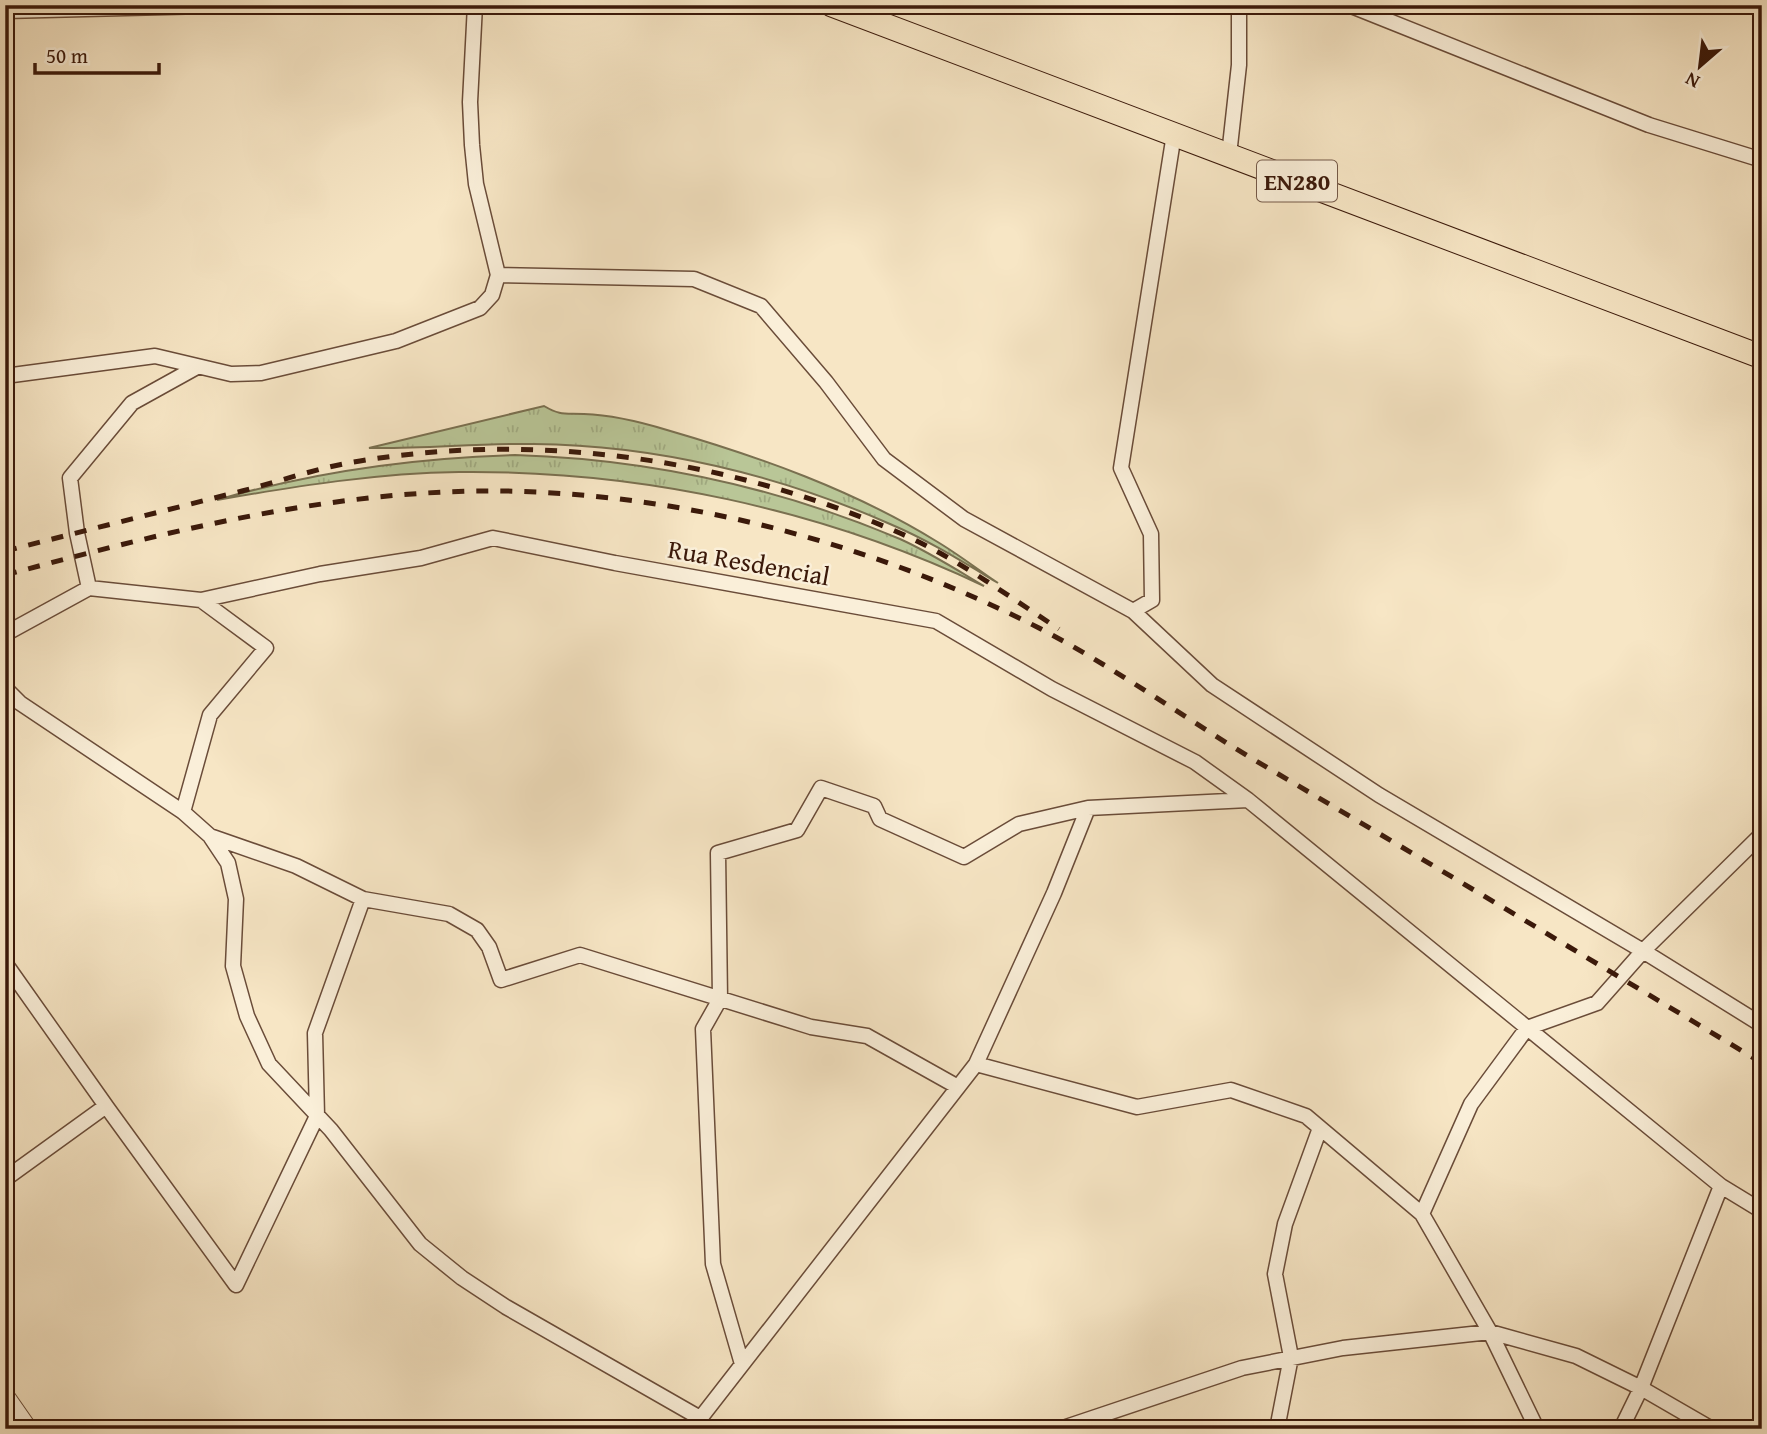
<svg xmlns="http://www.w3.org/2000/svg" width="1767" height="1434" viewBox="0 0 1767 1434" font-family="'Gentium Book Plus',serif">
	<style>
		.grass { fill: url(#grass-tufts); stroke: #7a7050; stroke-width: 2 }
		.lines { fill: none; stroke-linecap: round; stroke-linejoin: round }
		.minor-casing { stroke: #6a4c39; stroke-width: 17 }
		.tertiary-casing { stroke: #6a4c39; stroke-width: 20 }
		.primary-casing { stroke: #3b190a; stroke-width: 25 }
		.minor { stroke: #faefd9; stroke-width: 14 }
		.tertiary { stroke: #faefd9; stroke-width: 18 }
		.primary { stroke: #f7e6c5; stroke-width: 23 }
		.rail { stroke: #3b190a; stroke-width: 5; stroke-dasharray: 12 12; stroke-linecap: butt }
		.labels { text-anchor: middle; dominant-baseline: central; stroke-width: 5; stroke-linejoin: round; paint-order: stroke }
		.shield { fill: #faefd9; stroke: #745948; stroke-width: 2 }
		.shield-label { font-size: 24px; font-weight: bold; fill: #3b190a }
		.street-label { font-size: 26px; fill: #3b190a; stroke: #faefd9 }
	</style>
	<defs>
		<pattern id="grass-tufts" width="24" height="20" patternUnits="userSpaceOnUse" patternTransform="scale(1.75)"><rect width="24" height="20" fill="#b9c697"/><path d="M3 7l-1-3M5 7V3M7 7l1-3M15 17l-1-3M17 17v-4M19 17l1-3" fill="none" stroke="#a0aa81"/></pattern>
	</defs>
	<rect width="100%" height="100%" fill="#f7e6c5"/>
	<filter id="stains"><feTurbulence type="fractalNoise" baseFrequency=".00286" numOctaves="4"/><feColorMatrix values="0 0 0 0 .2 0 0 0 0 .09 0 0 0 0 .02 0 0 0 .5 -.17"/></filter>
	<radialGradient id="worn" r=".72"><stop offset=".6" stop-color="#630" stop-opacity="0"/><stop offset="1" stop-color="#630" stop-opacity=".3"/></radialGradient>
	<path class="grass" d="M544,406C561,416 565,413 584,414C612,415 641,422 667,430C760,457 853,490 936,541C958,554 977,569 998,583C963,562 928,540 890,524C780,475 655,445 534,444C479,443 424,449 369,448Z
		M515,455C648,459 777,487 900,539C929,552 957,570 984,586C822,509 639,470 459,472C378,473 297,486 217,500C316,471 412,458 515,455Z"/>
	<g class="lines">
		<defs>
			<path id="minor" d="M1349,5L1649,125L1762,160
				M5,11L246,5
				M1174,134L1121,468L1151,534L1152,600L1133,611L1212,685L1379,795L1643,951L1762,1025
				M1229,155L1239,65V5
				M498,275L694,279L761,306L826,382L884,459L964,519L1133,611
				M5,376L155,356L231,374L261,373L396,341L480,308L492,295L498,275L476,184L472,145L470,102L475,5
				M201,600L320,574L421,558L493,538L615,563L936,621L1052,689L1195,762L1248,800
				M5,634L89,588
				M5,688L20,703L183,812L210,836L228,863L236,899L233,966L247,1016L269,1064L331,1130L420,1244L462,1278L506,1307L700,1418L709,1429
				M183,812L210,715L266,648L201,600L89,588L77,533L70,478L132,403L197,367
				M210,836L296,866L363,899L449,914L477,930L489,947L501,980L580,955L811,1027L867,1036L958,1087
				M5,963L106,1106
				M976,1064L1137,1107L1231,1090L1306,1116L1422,1214
				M5,1179L106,1106L236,1285L317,1116L315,1033L363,899
				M1721,1186L1762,1211
				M742,1364L713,1264L703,1029L720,999L718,853L797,830L821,788L874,806L880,819L964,857L1019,824L1088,808L1248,800L1721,1186L1641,1388L1621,1429
				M692,1429L976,1064L1054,893L1088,808
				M1060,1429L1242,1368L1343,1348L1490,1332L1576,1356L1641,1388L1712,1429
				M1277,1429L1291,1357L1275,1274L1285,1224L1320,1128
				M1537,1429L1490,1332L1422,1214L1471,1104L1527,1028L1597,1003L1643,951L1762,834"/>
			<path id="tertiary" d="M5,1396L28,1429"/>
			<path id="primary" d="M832,5L1762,357"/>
		</defs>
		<use href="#minor" class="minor-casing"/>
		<use href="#tertiary" class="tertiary-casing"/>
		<use href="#primary" class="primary-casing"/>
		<use href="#minor" class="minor"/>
		<use href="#tertiary" class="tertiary"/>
		<use href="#primary" class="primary"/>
		<path class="rail" d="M5,551C84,531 163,511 242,491C281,481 320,467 360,461C542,431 734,460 902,534C958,559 1008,596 1059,629
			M5,575C169,531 333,489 504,491C688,494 876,545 1039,628C1118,669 1191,723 1268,768C1433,865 1598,964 1762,1063"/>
	</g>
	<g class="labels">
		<rect class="shield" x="1257" y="160.5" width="80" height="41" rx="5"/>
		<g class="shield-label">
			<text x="1297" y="181">EN280</text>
		</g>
		<g class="street-label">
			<text transform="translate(749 562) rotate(10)">Rua Resdencial</text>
		</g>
	</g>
	<rect width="1767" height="1434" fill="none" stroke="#f7e6c5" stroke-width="28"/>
	<rect x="7" y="7" width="1753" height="1420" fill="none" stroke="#3b190a" stroke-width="3.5"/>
	<rect x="14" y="14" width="1739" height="1406" fill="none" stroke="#3b190a" stroke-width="2"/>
	<g transform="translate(1700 66) rotate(208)" stroke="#faefd9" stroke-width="5" paint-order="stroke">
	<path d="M0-5L12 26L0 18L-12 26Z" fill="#3b190a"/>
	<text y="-10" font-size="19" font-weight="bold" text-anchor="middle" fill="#3b190a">N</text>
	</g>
	<path d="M35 63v10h124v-10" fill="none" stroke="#3b190a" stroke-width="3.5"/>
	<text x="46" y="63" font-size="21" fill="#3b190a" stroke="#faefd9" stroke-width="5" paint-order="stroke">50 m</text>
	<rect width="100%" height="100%" filter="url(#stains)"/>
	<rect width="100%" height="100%" fill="url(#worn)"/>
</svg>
